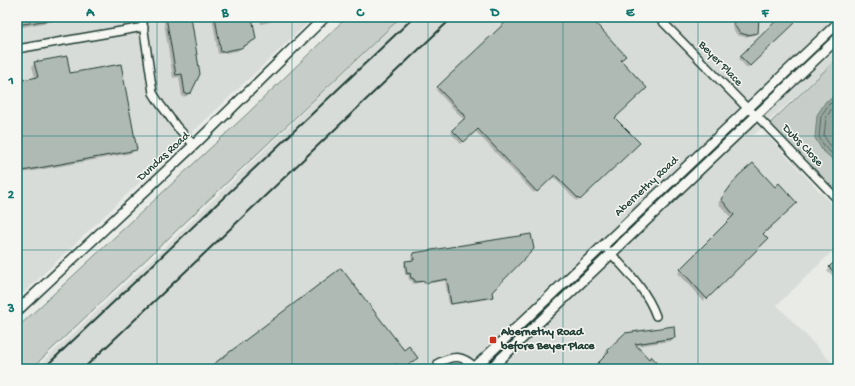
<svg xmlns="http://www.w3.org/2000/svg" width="855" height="386" viewBox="0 0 855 386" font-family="'Gochi Hand',sans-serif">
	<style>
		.built { fill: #d8dcd8 }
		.green { fill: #c7cec9; stroke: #73867e }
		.water { fill: #99a6a0; stroke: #687c75 }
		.shadow { fill: #0003 }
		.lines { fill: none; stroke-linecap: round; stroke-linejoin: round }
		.shore { stroke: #50675f; stroke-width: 1 }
		.building { fill: #b0bab5; stroke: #1f3d34 }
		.minor-casing { stroke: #1f3d34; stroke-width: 10 }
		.major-casing { stroke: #1f3d34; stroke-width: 12 }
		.minor { stroke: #f6f6f2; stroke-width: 7 }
		.major { stroke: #f6f6f2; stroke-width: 9 }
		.rail { stroke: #1f3d34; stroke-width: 2 }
		.grid { fill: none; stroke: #0f766e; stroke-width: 1; stroke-opacity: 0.55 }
		.poi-dot { fill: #c8321e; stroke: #f6f6f2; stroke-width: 1.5 }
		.labels { text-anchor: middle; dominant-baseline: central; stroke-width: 3; stroke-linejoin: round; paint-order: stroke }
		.street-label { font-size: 12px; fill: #1f3d34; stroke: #f6f6f2 }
		.poi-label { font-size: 12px; font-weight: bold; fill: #1f3d34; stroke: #f6f6f2; text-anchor: start }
		.neatline { fill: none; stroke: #0f766e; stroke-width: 1.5 }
		.grid-label { font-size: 13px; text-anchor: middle; font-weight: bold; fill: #0f766e }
	</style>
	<rect width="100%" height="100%" fill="#e9ebe7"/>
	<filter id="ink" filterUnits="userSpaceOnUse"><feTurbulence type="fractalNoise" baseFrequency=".025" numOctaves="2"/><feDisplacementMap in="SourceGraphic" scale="8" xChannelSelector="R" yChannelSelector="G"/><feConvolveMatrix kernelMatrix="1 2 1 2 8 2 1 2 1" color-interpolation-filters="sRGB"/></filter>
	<g filter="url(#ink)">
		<path class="built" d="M17,17H314L17,299Z
			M401,17H838V58L754,135H767L838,211V246L777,305L838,369H35L176,236Z"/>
		<path class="green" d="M347,17H401L31,369H17V328L247,114Z
			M838,58V200L767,126Z"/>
		<path class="water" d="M838,96V164L822,150L815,138L817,115L826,101Z"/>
		<path class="shadow" d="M17,17H75L17,28Z
			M163,17H190V92L187,96L182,97L179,77L173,78Z
			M212,17H251L255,39L237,51L218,54Z
			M260,17H277L270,22L261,24Z
			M513,17H589L620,61L614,118L638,143L577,201L552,176L534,193L475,131L461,144L451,133L464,120L436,90Z
			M732,17H758L757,33L755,35L744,37L737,35L732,27Z
			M782,17H787L794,23L747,68L739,59Z
			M35,63L69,74L135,149L132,153L17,174V82L35,78L32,66Z
			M735,181L762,234L766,239L703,301L678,273L732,219L718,203Z
			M413,253L491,291L492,297L489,299L449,305L445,281L423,284V282L413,284L412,281L409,280L408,275H405L404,265L406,262L412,261L411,256Z
			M838,260V271L833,276L827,270Z
			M625,334L674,338L671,341L636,346L649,360L662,369H593L607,356L605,353Z
			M404,351L413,361L401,369H396L394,366L389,369H209Z"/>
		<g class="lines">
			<path class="shore" d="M838,100L829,104L821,116L819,137L825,147L838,159
				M838,106L832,108L826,118L824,136L829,144L838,152"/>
		</g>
		<path class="building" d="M17,17H48L49,20L17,25Z
			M166,17H191L200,74L191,93L185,94L182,74L176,75Z
			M215,17H252L256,39L241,48L221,52Z
			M511,17H590L626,56L621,60L647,88L615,118L640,143L580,200L555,175L537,192L478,129L464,142L452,130L466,117L437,87Z
			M734,17H759L758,33L747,35L740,33L734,25Z
			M780,17H789L795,23L750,66L740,56Z
			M67,56L70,73L121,64L137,150L17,172V81L38,77L34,62Z
			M753,163L775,187L779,183L797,203L763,234L768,239L707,299L680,269L734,215L721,199L738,176Z
			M531,234L534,249L492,292L493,297L451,304L447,279L425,283V281L415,282L414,279L411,278L410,273L407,274L405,261L414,260L413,253Z
			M838,258V276L829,267Z
			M341,268L404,350L409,346L418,358L402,369L397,364L389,369H207Z
			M674,326L675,338L635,344L649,359L651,356L663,369H592L609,352L607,350L625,333Z"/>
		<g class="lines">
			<defs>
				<path id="minor" d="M142,17L153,93L160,104L177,127L194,145
					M658,17L748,109L756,115L838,200
					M17,49L144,27
					M603,245C623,267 646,288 656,316
					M438,363C454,355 462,355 475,367"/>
				<path id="major" d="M17,311L194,145L325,17
					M473,369L838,23
					M490,369L838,38"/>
			</defs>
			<use href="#minor" class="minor-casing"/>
			<use href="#major" class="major-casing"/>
			<use href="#minor" class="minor"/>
			<use href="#major" class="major"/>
			<path class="rail" d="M43,369L414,17
				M83,369L453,17"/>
		</g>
	</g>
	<path class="grid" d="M157,17V369M292,17V369M428,17V369M563,17V369M698,17V369M17,136H838M17,250H838"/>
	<rect class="poi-dot" x="489" y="336" width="8" height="8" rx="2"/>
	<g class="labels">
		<g class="street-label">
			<text transform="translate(720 64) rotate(46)">Beyer Place</text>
			<text transform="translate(802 146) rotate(46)">Dubs Close</text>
			<text transform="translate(164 157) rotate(-43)">Dundas Road</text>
			<text transform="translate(647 187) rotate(-43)">Abernethy Road</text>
		</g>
		<g class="poi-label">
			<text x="501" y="333">Abernethy Road<tspan x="501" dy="14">before Beyer Place</tspan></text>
		</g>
	</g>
	<rect width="855" height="386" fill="none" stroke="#f6f6f2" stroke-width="44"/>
	<rect x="22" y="22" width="811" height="342" class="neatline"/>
	<g class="grid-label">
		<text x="90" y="16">A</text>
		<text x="225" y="16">B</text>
		<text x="360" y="16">C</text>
		<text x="495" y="16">D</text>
		<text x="630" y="16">E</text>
		<text x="765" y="16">F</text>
		<text x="11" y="84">1</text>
		<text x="11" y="198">2</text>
		<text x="11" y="312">3</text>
	</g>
</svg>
